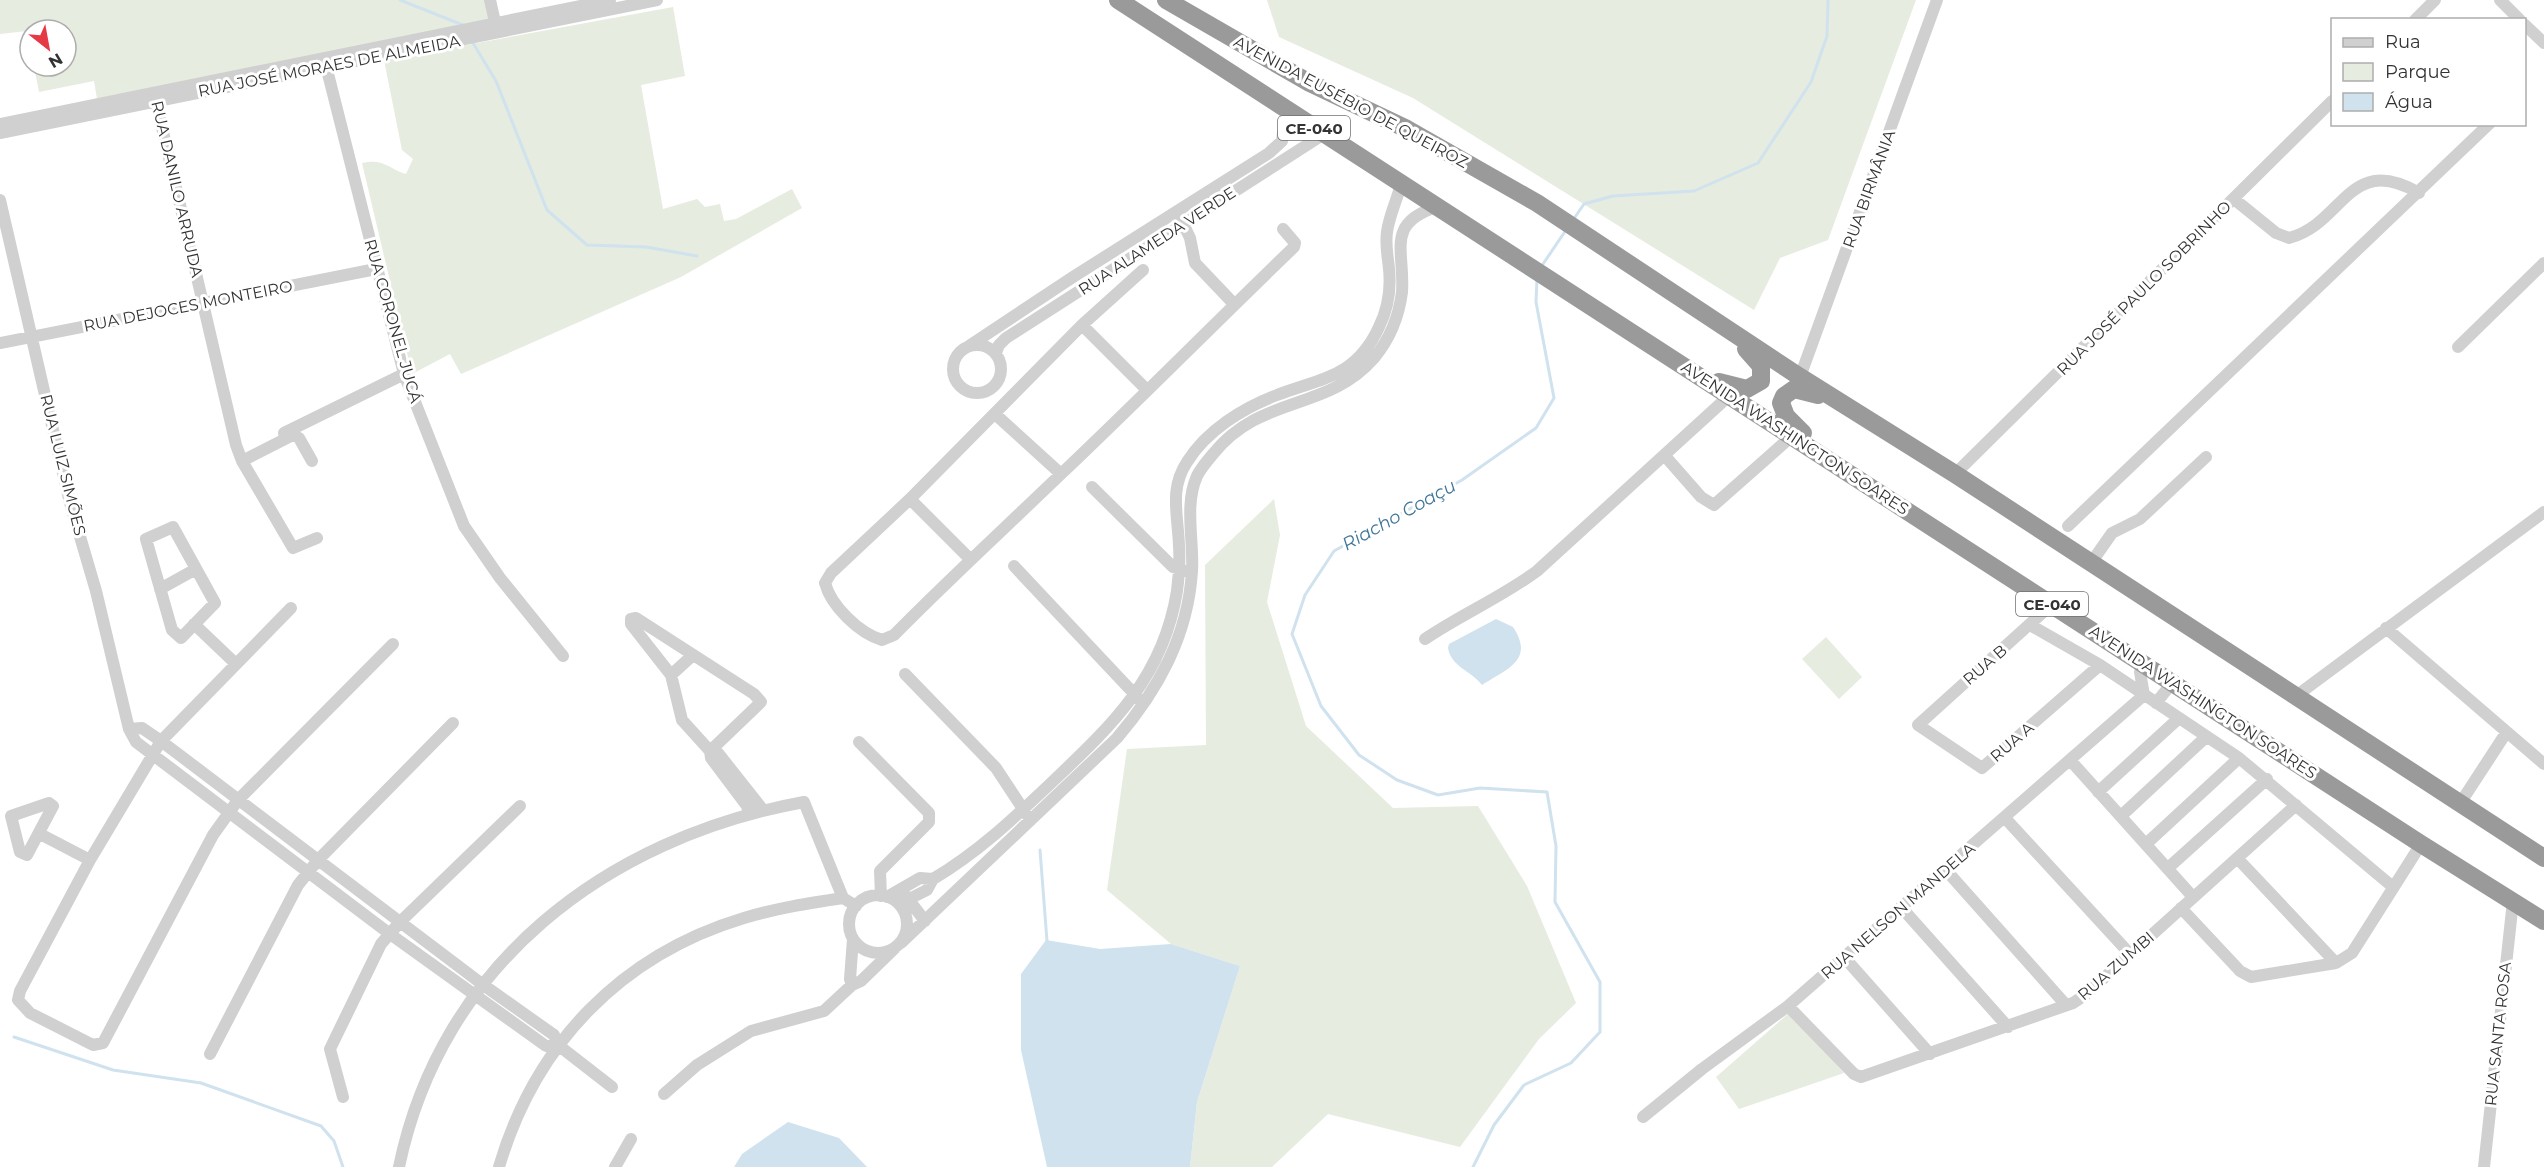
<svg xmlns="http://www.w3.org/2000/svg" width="2544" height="1167" viewBox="0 0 2544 1167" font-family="Montserrat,sans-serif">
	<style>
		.green { fill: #e6ecdf }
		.water { fill: #cfe2ee }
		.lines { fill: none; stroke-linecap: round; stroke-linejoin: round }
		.stream { stroke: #cfe2ee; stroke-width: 3 }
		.minor { stroke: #d0d0d0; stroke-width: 12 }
		.highway { stroke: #9a9a9a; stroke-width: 18 }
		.labels { text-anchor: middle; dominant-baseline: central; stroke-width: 6; stroke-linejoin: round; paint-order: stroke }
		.shield { fill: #fff; stroke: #707070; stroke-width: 1.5 }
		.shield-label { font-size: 15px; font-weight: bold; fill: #333 }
		.street-label { font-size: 16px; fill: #333; stroke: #fff }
		.water-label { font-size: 18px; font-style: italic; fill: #3f7597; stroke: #fff }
	</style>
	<rect width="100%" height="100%" fill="#fff"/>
	<path class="green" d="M0,0H488L493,22L97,99L94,81L39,92L34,66H66V30H30V46L27,31L0,34Z
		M1267,0H1916L1828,240L1780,258L1754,310L1413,98L1279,37Z
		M673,7L685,76L641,85L663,209L697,199L705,207L720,204L724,221L736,219L792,189L802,208L681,277L461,374L450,354L412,374L362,163C384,158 387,168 406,174L413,159L402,150L384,60Z
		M1274,499L1280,535L1267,602L1306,726L1393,808L1478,806L1527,886L1576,1003L1539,1039L1460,1147L1328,1114L1272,1167H1190L1197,1102L1240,966L1171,944L1107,890L1127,749L1206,745L1205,565Z
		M1826,637L1862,677L1839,699L1802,659Z
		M1789,1013L1794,1015L1844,1073L1739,1109L1716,1077Z"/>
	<path class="water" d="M1496,619L1513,627C1535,660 1507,669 1482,685C1472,671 1451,667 1448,648L1449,644Z
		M1046,940L1100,949L1171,944L1240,966L1197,1102L1190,1167H1047L1021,1050V974Z
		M788,1122L839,1138L867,1167H734L742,1154Z"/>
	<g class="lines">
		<path class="stream" d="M400,0L463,25
			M473,43L496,81L547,210L587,245L646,247L697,256
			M1573,220L1584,204L1613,196L1694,191L1758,163L1811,82L1827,36L1828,0
			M1541,267L1566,230
			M1040,850L1047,941
			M14,1037L113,1070L201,1083L321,1126L334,1141L343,1167
			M1473,1167L1494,1125L1524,1085L1571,1063L1600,1032V982L1555,902L1556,846L1547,792L1480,788L1438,795L1397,780L1359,755L1321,706L1292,634L1305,595L1334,551L1462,480L1536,428L1554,398L1536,302L1537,278"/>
		<path class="minor" d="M490,0L497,31
			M2500,0L2520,20
			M2415,20L2435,0
			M2524,24L2544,43
			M324,58L404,374L464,526L500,578L563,656
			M154,93L236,445L242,461
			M0,124L610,0
			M0,133L657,0
			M2234,199L2276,233L2289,238C2344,224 2348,152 2419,193
			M0,200L69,499L96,591L129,729L136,742L390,934L546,1046L558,1045
			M1181,219L1190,238L1195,263L1234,304
			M1082,325L1143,270
			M0,343L376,269
			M953 369a24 24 0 1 1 48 0a24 24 0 1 1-48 0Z
			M969,346L1073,277L1269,153L1282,141L1283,133L1314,128
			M2458,347L2544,263
			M996,353L999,345L1006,338L1324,134
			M1800,377L1937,0
			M1147,390L1082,325L910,499L831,573L825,583C831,606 859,633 882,640L894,635C948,580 1006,527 1062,473C1140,399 1216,322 1294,247L1295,243L1283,229
			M995,414L1061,474
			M284,433L404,374
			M1665,456L1701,497L1714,505L1792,436
			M312,461L299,438L293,435L242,461L293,548L317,538
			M1955,474L2332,101
			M1092,487L1173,567L1186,571
			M910,499L970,559
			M2068,526L2489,124
			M173,527L215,603L181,638L172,630L146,539Z
			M2091,563L2112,533L2140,519L2206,457
			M1014,566L1141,701
			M160,589L196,569
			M2052,604L1918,725L1982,768L2100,665
			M291,608L161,741L90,860L20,991L18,1000L30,1013L93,1045L103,1043L213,835L238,800L393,644
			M194,624L236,664
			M2030,625L2100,665L2239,758L2393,887
			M2386,628L2544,764
			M1425,639C1462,614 1502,597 1537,571L1730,395
			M905,674L996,768L1027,815
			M671,675L693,655
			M2296,696L2544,512
			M2156,703L2172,683
			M129,729L142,728L161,741L482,984L554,1035L558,1045L612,1087
			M859,742L929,813V822L880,871L881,896
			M710,751L761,702L754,694L636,618L631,619V624L671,675L682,720L710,751L711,758L747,806L749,814
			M710,751L718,753L763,810
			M2070,760L2193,897
			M2098,792L2178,719
			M2461,802L2506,733
			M49,803L53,806L27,855L20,852L11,816Z
			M2121,816L2206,737
			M2005,818L2130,954
			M40,834L90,860
			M2146,844L2239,758
			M2237,858L2336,963
			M2168,868L2267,779
			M1945,869L2066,1005
			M905,895L925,921
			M849 924a29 29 0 1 1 58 0a29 29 0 1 1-58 0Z
			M887,897L920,878L933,879C977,853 1012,820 1049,785C1110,727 1163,679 1177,591C1179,576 1180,561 1179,546C1178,515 1169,489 1187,462C1207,430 1243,408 1277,395C1322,378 1356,377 1379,327C1388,309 1391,289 1389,269C1388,257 1385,245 1387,232C1389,216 1397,200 1401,184
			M899,904L927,890L933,879
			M1901,907L2008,1027
			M2181,908L2240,971L2251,977L2336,963L2352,953L2421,844
			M901,943L1117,738C1158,690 1188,636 1192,571C1194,541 1184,505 1197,476C1201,468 1207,461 1213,454C1261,394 1327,412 1374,358C1389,340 1399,316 1402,292C1405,251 1385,224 1436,207
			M1844,957L1930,1054
			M852,985L850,979L853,939
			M1788,1006L1854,1074L1861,1077L2073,1003L2085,995L2296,805
			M210,1054L298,885L318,860L453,723
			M664,1094L697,1065L751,1031L824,1011L852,985L861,981L895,948
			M343,1097L330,1049L381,944L400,922L520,806
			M1643,1117L1702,1069L1788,1006L2144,695L2140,672L2146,664
			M399,1167C441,964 606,838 804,802L843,898
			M499,1167C535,1044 621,955 744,918C777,908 810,903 843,898L856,906
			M615,1167L631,1139
			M2484,1167L2513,901"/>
		<path class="highway" d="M1118,0L2421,844L2544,921
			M1166,0L1308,82L1407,129L1537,203L1800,377L1955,474L2544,858
			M1719,382L1747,389L1761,381V366L1746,349
			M1803,433L1786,416L1781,403L1784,396L1794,389L1818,395"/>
	</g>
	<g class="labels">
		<g class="shield">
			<rect x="1278" y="116" width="72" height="24" rx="4.5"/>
			<rect x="2016" y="592" width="72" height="24" rx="4.5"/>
		</g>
		<g class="shield-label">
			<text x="1314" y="128">CE-040</text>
			<text x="2052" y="604">CE-040</text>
		</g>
		<g class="street-label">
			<text transform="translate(329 66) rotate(-11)">RUA JOSÉ MORAES DE ALMEIDA</text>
			<text transform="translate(1351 102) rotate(28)">AVENIDA EUSÉBIO DE QUEIROZ</text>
			<text transform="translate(177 189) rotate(77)">RUA DANILO ARRUDA</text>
			<text transform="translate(1869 189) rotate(-70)">RUA BIRMÂNIA</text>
			<text transform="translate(1157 241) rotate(-33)">RUA ALAMEDA VERDE</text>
			<text transform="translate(2144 288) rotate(-45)">RUA JOSÉ PAULO SOBRINHO</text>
			<text transform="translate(188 306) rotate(-11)">RUA DEJOCES MONTEIRO</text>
			<text transform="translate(393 321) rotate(74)">RUA CORONEL JUCÁ</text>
			<text transform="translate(1795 438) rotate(33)">AVENIDA WASHINGTON SOARES</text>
			<text transform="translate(63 465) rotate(76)">RUA LUIZ SIMÕES</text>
			<text transform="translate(1985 665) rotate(-41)">RUA B</text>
			<text transform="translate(2203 702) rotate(33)">AVENIDA WASHINGTON SOARES</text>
			<text transform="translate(2012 742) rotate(-41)">RUA A</text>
			<text transform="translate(1898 911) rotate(-41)">RUA NELSON MANDELA</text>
			<text transform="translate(2116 966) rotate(-41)">RUA ZUMBI</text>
			<text transform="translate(2498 1034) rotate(-84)">RUA SANTA ROSA</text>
		</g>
		<g class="water-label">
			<text transform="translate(1399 515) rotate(-29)">Riacho Coaçu</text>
		</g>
	</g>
	<rect x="2331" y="18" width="195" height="108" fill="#ffffff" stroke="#adadad" stroke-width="1.5"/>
	<rect x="2343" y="38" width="30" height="9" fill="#d0d0d0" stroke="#adadad" stroke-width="1.5"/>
	<text x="2385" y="48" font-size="18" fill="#333333">Rua</text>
	<rect x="2343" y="63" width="30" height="18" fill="#e6ecdf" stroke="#adadad" stroke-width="1.5"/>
	<text x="2385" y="78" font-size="18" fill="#333333">Parque</text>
	<rect x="2343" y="93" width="30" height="18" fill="#cfe2ee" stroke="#adadad" stroke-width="1.5"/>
	<text x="2385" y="108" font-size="18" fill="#333333">Água</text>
	<g transform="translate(48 48) rotate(149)"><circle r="28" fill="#ffffff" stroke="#adadad" stroke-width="1.5"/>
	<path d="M0-4.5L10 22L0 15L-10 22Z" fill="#e63946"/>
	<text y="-9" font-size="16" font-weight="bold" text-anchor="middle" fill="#333333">N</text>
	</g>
</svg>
